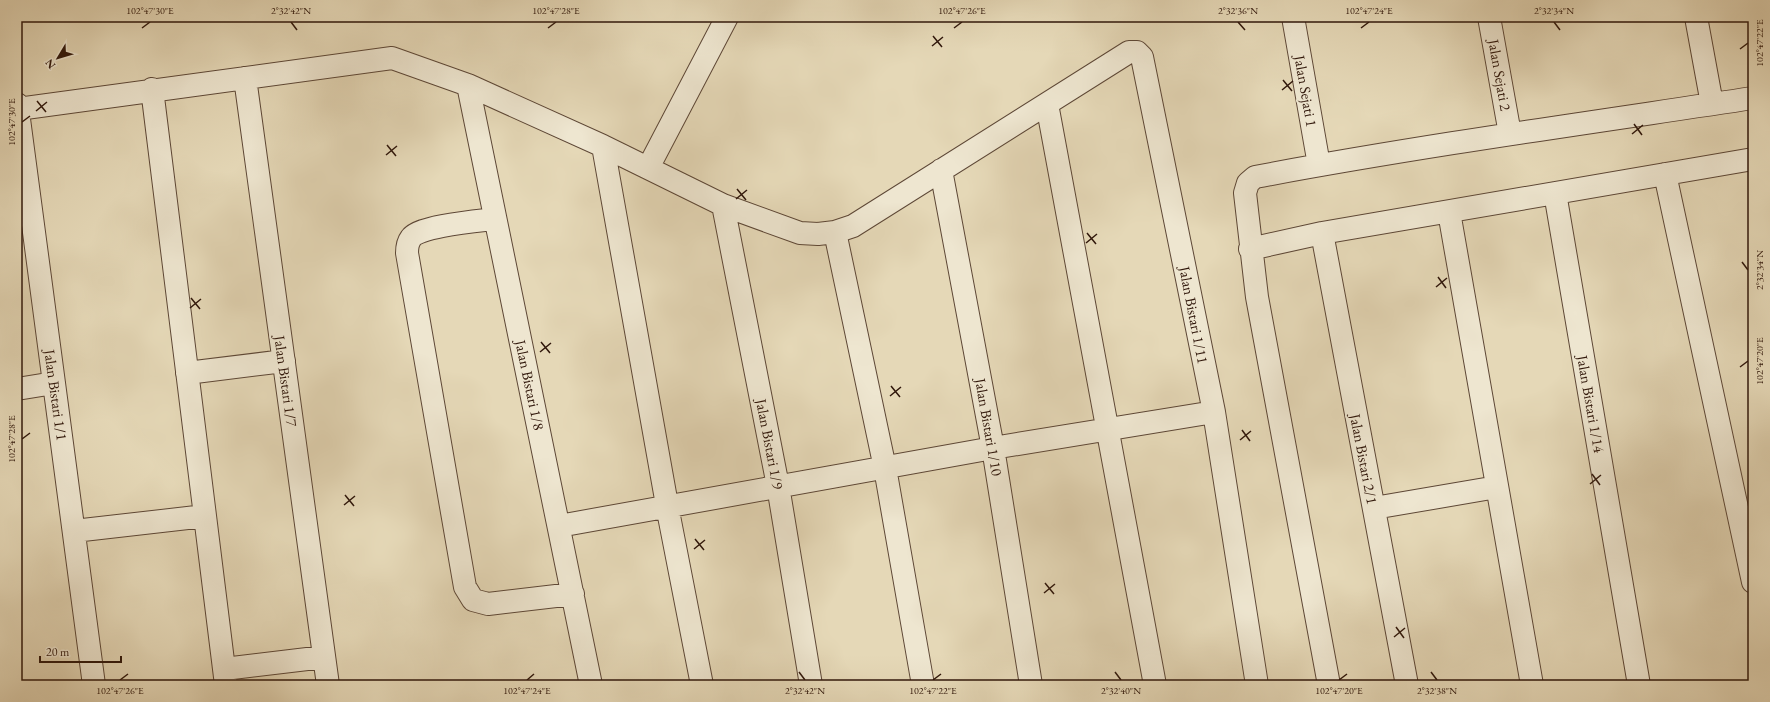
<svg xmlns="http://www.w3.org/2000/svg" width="1770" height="702" viewBox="0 0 1770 702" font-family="'EB Garamond',serif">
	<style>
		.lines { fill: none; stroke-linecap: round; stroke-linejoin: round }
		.minor-casing { stroke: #5d4736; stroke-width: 24 }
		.minor { stroke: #eee6d0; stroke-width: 22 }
		.ticks { fill: none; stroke: #30170b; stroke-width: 1.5 }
		.labels { text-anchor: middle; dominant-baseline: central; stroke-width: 3.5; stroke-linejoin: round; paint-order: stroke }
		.street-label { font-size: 15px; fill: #30170b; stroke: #eee6d0 }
		.neatline { fill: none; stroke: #30170b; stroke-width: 1.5 }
		.ticks-label { font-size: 10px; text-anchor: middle; fill: #30170b }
	</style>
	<rect width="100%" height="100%" fill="#e5d8b7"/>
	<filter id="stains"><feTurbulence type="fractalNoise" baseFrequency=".005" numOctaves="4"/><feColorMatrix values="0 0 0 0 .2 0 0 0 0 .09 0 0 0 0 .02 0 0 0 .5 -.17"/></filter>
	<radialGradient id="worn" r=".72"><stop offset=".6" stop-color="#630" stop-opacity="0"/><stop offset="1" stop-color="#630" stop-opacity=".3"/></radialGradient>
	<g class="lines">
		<defs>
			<path id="minor" d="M1293,17L1319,165
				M1489,17L1510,134
				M1696,17L1712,104
				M245,78L328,685
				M468,85L591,685
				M152,89L226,685
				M17,104L94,685
				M1047,104L1155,685
				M18,109L392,58L468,85L603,146L723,205L800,233L818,234L835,232L853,226L1129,52H1137L1142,57L1214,412L1257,685
				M603,146L669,516L702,685
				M648,168L727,17
				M941,170L993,448L1031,685
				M1665,174L1753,582
				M1555,193L1639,685
				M723,205L778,486L811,685
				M1449,212L1532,685
				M495,219C479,221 418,226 411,238C408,242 407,248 407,253L465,587L473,600L488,604L573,594
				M835,232L885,468L923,685
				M1322,233L1407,685
				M1250,249L1322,233L1753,159
				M187,373L284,361
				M17,389L54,383
				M1374,508L1497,487
				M559,526L993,448L1214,412
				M74,531L205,516
				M224,669L324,657
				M1329,685L1257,297L1245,193L1248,183L1255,177C1420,146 1587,123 1753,98"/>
		</defs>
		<use href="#minor" class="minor-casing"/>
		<use href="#minor" class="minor"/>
	</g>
	<path class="ticks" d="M291,22L297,30M1238,22L1245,30M1554,22L1560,30M142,28L150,22M548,28L556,22M954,28L962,22M1361,28L1369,22M933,36L942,47M932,46L943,37M1740,49L1748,43M1283,80L1292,91M1282,90L1293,81M37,101L46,112M36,111L47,102M22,122L30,116M1634,124L1642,135M1632,134L1643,125M387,145L396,156M386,155L397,146M737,189L746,200M736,199L747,190M1087,233L1096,244M1086,243L1097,234M1742,262L1748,270M1438,277L1446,288M1436,287L1447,278M191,298L200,309M190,308L201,299M541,342L550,353M540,352L551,343M1740,367L1748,361M891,386L900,397M890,396L901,387M1242,430L1250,441M22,439L30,433M1240,440L1251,431M1592,474L1600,485M1590,484L1601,475M345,495L354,506M344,505L355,496M695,539L704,550M694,549L705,540M1045,583L1054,594M1044,593L1055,584M1396,627L1404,638M1394,637L1405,628M799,672L805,680M1115,672L1121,680M1431,672L1437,680M120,680L128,674M527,680L534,674M933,680L941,674M1339,680L1347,674"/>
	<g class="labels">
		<g class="street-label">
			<text transform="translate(1500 75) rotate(80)">Jalan Sejati 2</text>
			<text transform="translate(1306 91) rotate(80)">Jalan Sejati 1</text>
			<text transform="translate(1194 315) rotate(79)">Jalan Bistari 1/11</text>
			<text transform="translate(286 381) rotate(82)">Jalan Bistari 1/7</text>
			<text transform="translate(530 385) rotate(78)">Jalan Bistari 1/8</text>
			<text transform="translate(56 395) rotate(82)">Jalan Bistari 1/1</text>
			<text transform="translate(1591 404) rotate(80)">Jalan Bistari 1/14</text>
			<text transform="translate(989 427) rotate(80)">Jalan Bistari 1/10</text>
			<text transform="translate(770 444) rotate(79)">Jalan Bistari 1/9</text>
			<text transform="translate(1364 459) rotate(79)">Jalan Bistari 2/1</text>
		</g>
	</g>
	<rect width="1770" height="702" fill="none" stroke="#e5d8b7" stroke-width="44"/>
	<g transform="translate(58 58) rotate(232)" stroke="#eee6d0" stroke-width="3" paint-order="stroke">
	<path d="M0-3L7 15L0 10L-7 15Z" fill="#30170b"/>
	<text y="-6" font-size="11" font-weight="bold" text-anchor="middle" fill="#30170b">N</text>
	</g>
	<path d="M40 656v6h81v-6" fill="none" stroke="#30170b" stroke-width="2"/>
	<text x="46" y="656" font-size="12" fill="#30170b" stroke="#eee6d0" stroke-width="3" paint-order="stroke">20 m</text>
	<rect x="22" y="22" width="1726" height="658" class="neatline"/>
	<g class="ticks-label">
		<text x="150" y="14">102°47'30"E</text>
		<text x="291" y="14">2°32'42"N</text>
		<text x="556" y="14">102°47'28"E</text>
		<text x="962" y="14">102°47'26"E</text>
		<text x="1238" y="14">2°32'36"N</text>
		<text x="1369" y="14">102°47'24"E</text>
		<text x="1554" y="14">2°32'34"N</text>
		<text transform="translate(1759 43) rotate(-90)" y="4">102°47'22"E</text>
		<text transform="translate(11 122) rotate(-90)" y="4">102°47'30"E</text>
		<text transform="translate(1759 270) rotate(-90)" y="4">2°32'34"N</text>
		<text transform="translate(1759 361) rotate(-90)" y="4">102°47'20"E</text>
		<text transform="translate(11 439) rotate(-90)" y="4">102°47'28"E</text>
		<text x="120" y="694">102°47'26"E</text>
		<text x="527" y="694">102°47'24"E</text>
		<text x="805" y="694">2°32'42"N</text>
		<text x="933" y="694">102°47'22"E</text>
		<text x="1121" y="694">2°32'40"N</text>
		<text x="1339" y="694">102°47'20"E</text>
		<text x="1437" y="694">2°32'38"N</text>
	</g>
	<rect width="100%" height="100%" filter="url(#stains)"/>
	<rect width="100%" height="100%" fill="url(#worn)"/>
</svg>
